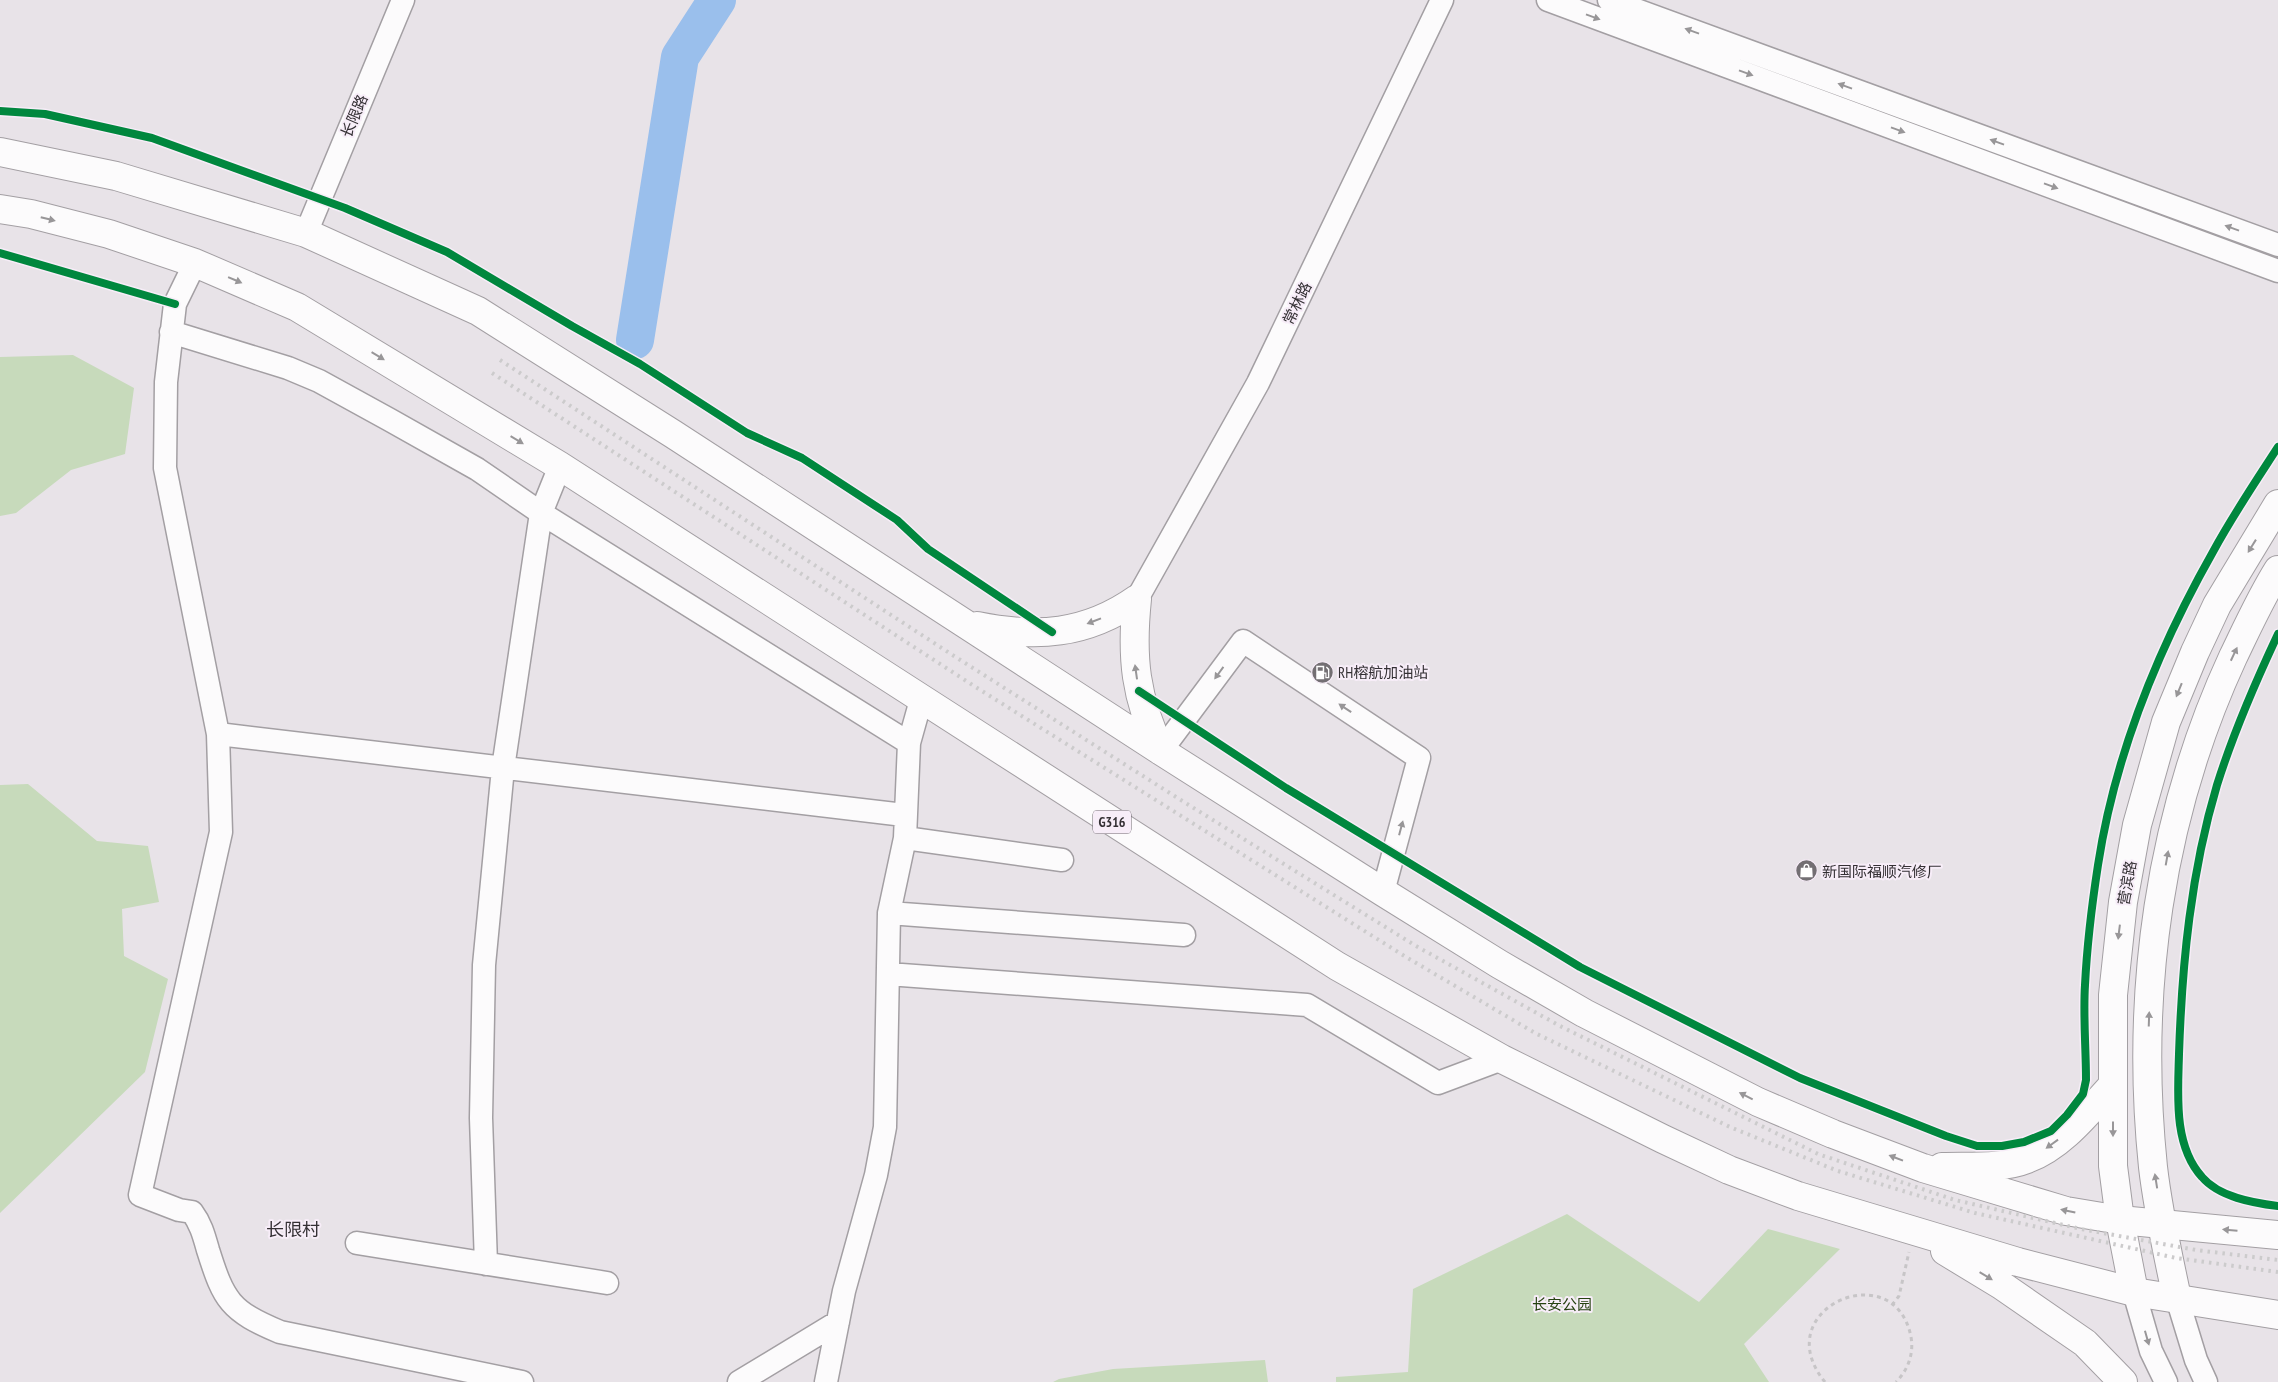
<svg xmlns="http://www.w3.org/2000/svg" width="2278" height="1382" viewBox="0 0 2278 1382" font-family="'PT Sans Narrow','Noto Sans SC',sans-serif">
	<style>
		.green { fill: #c7dabb }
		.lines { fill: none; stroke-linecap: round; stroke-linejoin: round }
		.river { stroke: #9abfec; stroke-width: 38 }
		.minor-casing { stroke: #a39fa3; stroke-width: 25 }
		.major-casing { stroke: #a39fa3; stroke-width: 30 }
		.highway-casing { stroke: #a39fa3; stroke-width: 30 }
		.path { stroke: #c7c5c7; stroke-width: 3; stroke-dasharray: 4 4; stroke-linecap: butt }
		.minor { stroke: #fcfbfc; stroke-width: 22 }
		.major { stroke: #fcfbfc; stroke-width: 28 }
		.highway { stroke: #fcfbfc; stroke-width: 28 }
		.rail { stroke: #cccbcc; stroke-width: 4; stroke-dasharray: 2.5 5; stroke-linecap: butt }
		.cycleway-casing { stroke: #f7edf8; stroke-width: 11 }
		.cycleway { stroke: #00873e; stroke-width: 8 }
		.oneway { fill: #989698 }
		.labels { text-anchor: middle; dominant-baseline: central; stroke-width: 4; stroke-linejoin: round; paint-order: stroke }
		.shield { fill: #f7edf8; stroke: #6e696f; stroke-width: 1 }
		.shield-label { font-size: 14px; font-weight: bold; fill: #343034 }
		.street-label { font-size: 15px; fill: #343034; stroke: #f7edf8 }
		.poi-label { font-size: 15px; fill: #343034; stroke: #f7edf8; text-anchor: start }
		.park-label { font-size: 15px; fill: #264211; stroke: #f7edf8 }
		.quarter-label { font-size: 18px; fill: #343034; stroke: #f7edf8 }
	</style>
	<rect width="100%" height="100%" fill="#e8e3e8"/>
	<path class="green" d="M73,355L134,388L125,454L71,470L16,513L0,516V357Z
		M28,784L97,841L148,846L159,902L122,909L124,956L168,979L145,1072L0,1213V785Z
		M1567,1214L1699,1302L1768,1229L1840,1249L1744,1344L1769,1382H1336V1377L1408,1372L1413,1289Z
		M1265,1360L1268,1382H1053L1059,1379L1113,1369Z"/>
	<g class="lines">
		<path class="river" d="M635,340L680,57L717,0"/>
		<defs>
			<path id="minor" d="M1548,0L2278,271
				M1609,0L2278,245
				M306,233L403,0
				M195,263L175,304L166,382L165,468L218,734L221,832L140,1195L179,1210L192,1212C201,1224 204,1236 208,1250C224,1301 230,1311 280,1332L522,1382
				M171,332L288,368L319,381L390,420L477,469L541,513L909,743
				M1137,599L1258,383L1442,0
				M218,734L904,815
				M1161,751L1243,641L1419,758L1383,892
				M905,838L1062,860
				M889,913L1184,935
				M888,974L1307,1005L1438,1083L1502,1059
				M357,1243L607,1283
				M486,1264L481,1118L484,965L503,768L541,513L560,466
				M2134,1292L2151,1351L2166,1382
				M2177,1298L2196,1360L2206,1382
				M739,1382L838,1322
				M826,1382L844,1291L876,1175L885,1127L889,913L905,838L909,743L921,700"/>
			<path id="major" d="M2134,1292L2120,1220L2113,1166V995L2123,902L2137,825L2166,722L2195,652L2217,605L2278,504
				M2177,1298C2168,1255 2158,1211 2153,1167C2135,993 2159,817 2233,657C2247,628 2261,597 2278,570"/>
			<path id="highway" d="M0,152L116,176L306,233L478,311L673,434L1161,751L1383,892L1499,964L1584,1013L1758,1102L1833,1134L1923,1168L2066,1211L2120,1220L2278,1235
				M0,209L31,214L109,234L195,263L297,307L560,466L1337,966L1502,1059L1663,1139L1729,1170L1798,1196L2018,1262L2134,1292L2278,1315
				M1137,599C1131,657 1135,698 1161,751
				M977,626C1036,638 1086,635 1137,599
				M1942,1167C1969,1166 2002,1169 2027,1159C2062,1146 2088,1112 2112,1086
				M1945,1251L2001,1285L2085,1343L2123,1382"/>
		</defs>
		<use href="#minor" class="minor-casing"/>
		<use href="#major" class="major-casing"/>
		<use href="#highway" class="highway-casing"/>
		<path class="path" d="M1892,1305L1899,1296L1909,1252
			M1825,1382C1765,1309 1895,1253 1911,1337C1914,1354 1908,1370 1896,1382"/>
		<use href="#minor" class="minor"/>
		<use href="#major" class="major"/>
		<use href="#highway" class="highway"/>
		<path class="rail" d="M500,360L954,656L1184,802L1416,946L1560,1026L1818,1154L1955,1200L2081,1229L2196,1250L2278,1260
			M492,373L974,686L1406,957L1535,1033L1730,1127L1838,1171L1975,1213L2176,1258L2278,1272"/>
		<defs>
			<path id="cycleway" d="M0,111L45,114L152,138L345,208L447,252L572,326L640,364L747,433L802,458L897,520L928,549L1052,632
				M0,253L175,304
				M2278,634C2255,683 2233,734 2217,785C2191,872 2182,963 2179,1054C2178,1094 2173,1145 2202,1177C2219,1197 2253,1203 2278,1206
				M1139,691L1286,788L1580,967L1800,1078L1946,1136L1977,1146H2002L2024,1142L2051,1131L2067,1115L2083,1094L2086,1080C2086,1048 2083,1016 2085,985C2087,945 2092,904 2098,865C2115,754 2159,647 2214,550C2233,515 2256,481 2278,447"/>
		</defs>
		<use href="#cycleway" class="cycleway-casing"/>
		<use href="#cycleway" class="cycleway"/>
	</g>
	<defs><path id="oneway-solid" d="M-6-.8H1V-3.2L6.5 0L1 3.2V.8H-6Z" transform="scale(1.25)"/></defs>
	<g class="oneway">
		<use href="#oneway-solid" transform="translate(1593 17) rotate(20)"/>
		<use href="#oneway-solid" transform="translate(1692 31) rotate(-160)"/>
		<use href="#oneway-solid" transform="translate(1746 73) rotate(20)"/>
		<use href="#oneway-solid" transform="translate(1845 86) rotate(-160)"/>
		<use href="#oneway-solid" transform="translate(1898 130) rotate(20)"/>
		<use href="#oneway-solid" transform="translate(1997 142) rotate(-160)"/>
		<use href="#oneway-solid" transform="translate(2051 186) rotate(20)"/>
		<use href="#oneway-solid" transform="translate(48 219) rotate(14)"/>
		<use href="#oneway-solid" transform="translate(2232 228) rotate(-160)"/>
		<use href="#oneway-solid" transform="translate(235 280) rotate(23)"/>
		<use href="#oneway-solid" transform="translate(378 356) rotate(31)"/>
		<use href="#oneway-solid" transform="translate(517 440) rotate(31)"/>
		<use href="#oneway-solid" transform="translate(2252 546) rotate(122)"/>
		<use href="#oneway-solid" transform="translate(1094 621) rotate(159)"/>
		<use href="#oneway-solid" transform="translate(2234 654) rotate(-65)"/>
		<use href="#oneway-solid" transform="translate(1136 672) rotate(-98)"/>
		<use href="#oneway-solid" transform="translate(1219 673) rotate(126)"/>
		<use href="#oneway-solid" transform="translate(2179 690) rotate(112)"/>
		<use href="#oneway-solid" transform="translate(1345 708) rotate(-146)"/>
		<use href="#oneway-solid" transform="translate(1401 828) rotate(-75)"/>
		<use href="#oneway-solid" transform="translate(2167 858) rotate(-80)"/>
		<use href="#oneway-solid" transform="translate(2119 932) rotate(97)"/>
		<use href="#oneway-solid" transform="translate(2149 1019) rotate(-88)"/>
		<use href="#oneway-solid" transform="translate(1746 1096) rotate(-153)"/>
		<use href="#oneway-solid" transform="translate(2113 1129) rotate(90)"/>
		<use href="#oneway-solid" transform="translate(2052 1144) rotate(144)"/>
		<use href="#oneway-solid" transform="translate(1896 1158) rotate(-159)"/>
		<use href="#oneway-solid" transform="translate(2156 1181) rotate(-99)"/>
		<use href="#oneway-solid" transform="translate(2068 1211) rotate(-168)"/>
		<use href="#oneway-solid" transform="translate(2230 1230) rotate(-175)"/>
		<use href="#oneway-solid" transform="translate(1986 1276) rotate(31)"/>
		<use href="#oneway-solid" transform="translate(2147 1338) rotate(74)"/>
	</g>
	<defs>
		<symbol id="fuel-disc" viewBox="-11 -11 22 22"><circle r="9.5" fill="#736f73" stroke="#f7edf8"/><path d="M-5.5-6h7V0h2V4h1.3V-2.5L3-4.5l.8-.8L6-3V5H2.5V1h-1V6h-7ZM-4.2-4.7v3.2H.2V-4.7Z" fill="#fff"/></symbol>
		<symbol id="shop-disc" viewBox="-11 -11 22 22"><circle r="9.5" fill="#736f73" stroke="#f7edf8"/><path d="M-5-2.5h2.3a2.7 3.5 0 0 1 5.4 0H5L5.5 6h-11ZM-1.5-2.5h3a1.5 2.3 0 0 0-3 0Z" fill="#fff"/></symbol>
	</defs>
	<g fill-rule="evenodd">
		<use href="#fuel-disc" x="1310" y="660" width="25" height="25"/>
		<use href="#shop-disc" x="1794" y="858" width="25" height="25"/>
	</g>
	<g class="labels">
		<rect class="shield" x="1093" y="810.5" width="38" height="23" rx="4"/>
		<g class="shield-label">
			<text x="1112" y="822">G316</text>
		</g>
		<g class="street-label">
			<text transform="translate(354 116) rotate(-67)">长限路</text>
			<text transform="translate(1297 303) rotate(-64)">常林路</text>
			<text transform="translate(2127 883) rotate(-80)">营滨路</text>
		</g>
		<g class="poi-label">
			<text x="1338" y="672">RH榕航加油站</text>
			<text x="1822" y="871">新国际福顺汽修厂</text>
		</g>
		<g class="park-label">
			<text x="1562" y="1304">长安公园</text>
		</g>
		<g class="quarter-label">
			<text x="293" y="1229">长限村</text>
		</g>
	</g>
</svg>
